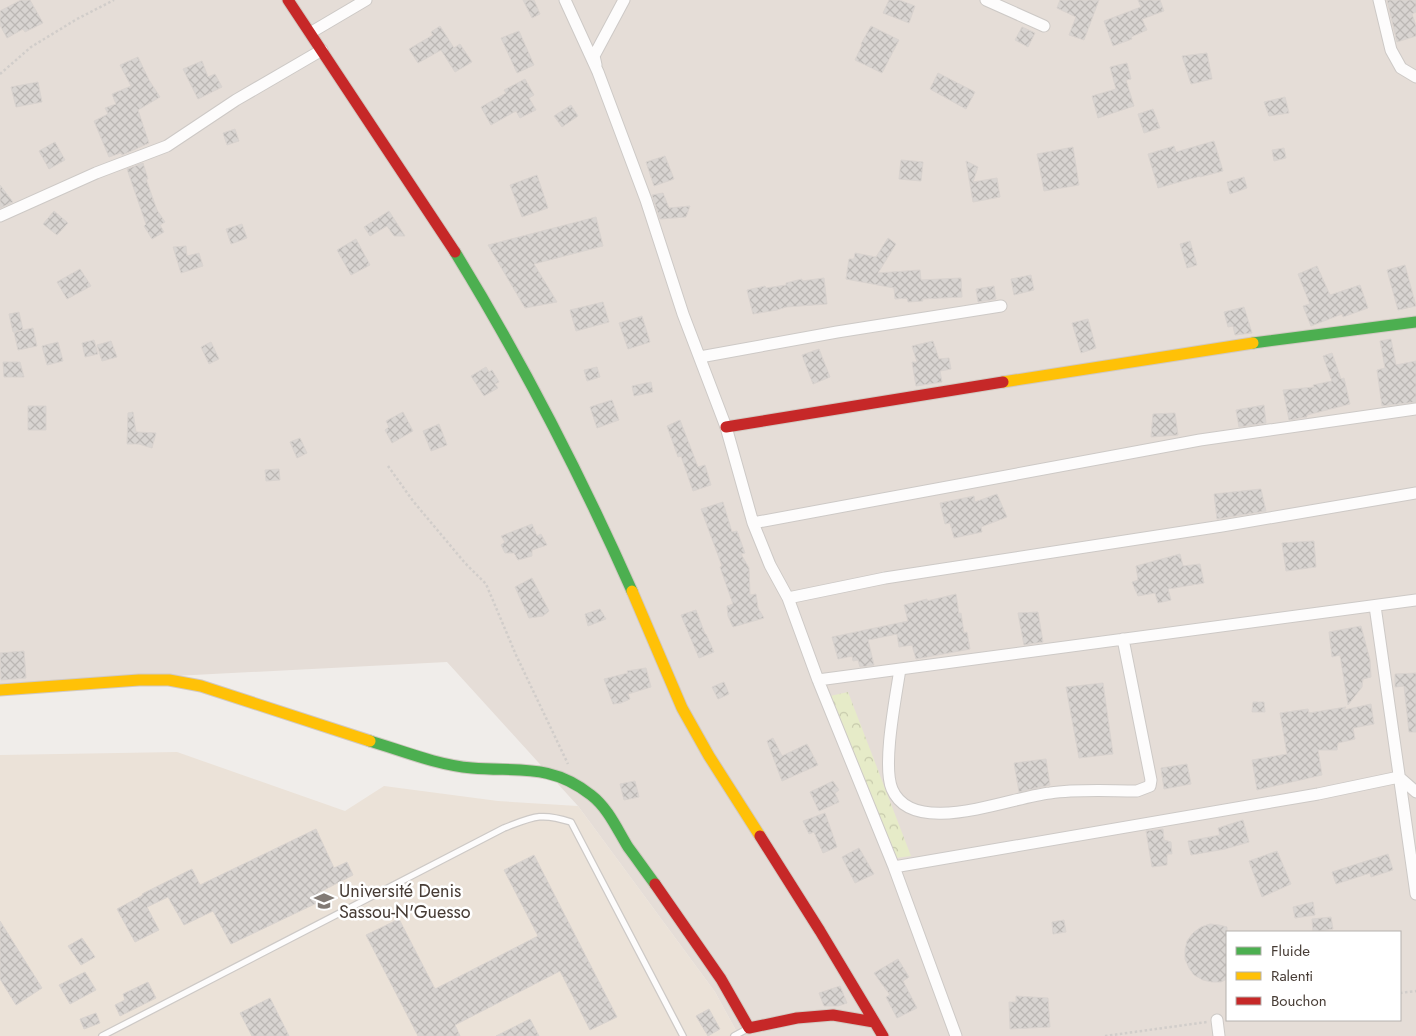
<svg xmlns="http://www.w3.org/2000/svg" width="1416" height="1036" viewBox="0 0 1416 1036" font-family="Jost,sans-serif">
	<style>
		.residential { fill: #e5ddd7; fill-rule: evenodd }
		.education { fill: #ebe2d8 }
		.forest { fill: url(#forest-crowns) }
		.building { fill: url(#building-cross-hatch); stroke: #d9d3cf }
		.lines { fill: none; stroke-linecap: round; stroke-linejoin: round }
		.lane-casing { stroke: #cdc9c6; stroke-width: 8 }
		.street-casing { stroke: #cdc9c6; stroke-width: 13 }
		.fast-casing { stroke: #d1c9c2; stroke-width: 13 }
		.slow-casing { stroke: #d1c9c2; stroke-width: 13 }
		.jam-casing { stroke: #d1c9c2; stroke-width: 13 }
		.path { stroke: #d1cdca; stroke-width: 2.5; stroke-dasharray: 2.5 2.5; stroke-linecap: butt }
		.lane { stroke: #fdfcfc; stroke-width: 5.5 }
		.street { stroke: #fdfcfc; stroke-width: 11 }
		.fast { stroke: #4caf50; stroke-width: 11 }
		.slow { stroke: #ffc107; stroke-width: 11 }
		.jam { stroke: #c62828; stroke-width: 11 }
		.labels { text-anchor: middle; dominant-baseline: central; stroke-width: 5; stroke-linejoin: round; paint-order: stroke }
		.poi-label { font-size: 18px; fill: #473c35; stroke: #fff; text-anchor: start }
	</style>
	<defs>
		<pattern id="forest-crowns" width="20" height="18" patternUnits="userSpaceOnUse" patternTransform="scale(1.25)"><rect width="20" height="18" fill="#e6ebc8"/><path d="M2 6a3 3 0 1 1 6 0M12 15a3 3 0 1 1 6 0" fill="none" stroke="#c7caac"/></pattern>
		<pattern id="building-cross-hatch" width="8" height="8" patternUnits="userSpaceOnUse" patternTransform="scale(1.25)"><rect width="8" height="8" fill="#d8d4d1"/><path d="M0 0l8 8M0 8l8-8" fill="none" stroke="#bbb7b4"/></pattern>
	</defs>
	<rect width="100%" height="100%" fill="#f0edea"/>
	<path class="residential" d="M0,0H1416V1036H739L715,992L578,806L447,662L0,685ZM1227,932H1400V1020H1227Z"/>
	<path class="education" d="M177,752L345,811L384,786L498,801L578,806L715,992L739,1036H0V755Z"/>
	<path class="forest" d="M848,692L911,856L896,858L830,696Z"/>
	<path class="building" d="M21,0H30L43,23L25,32L23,29L7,38L0,25V11Z
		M523,0H534L540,14L532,18Z
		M889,0H899L915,6L909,23L883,13Z
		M1060,0H1099L1084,40L1069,35L1076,17L1057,8Z
		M1138,0H1160L1164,11L1142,19L1147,30L1131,37L1132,39L1113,46L1104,21L1141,7Z
		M1387,0H1416V12L1412,14L1416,26V36L1397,42Z
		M440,26L454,48L460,44L472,62L455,72L441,50L418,63L409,49L433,35L431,32Z
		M871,26L899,40L882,73L855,60L862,45L861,44Z
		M1022,27L1035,33L1028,47L1015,40Z
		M519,31L534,65L517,73L501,38Z
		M1207,53L1212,79L1191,84L1182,56Z
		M138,57L149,80L160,97L138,110L149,143L122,155L121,153L109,157L94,121L108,114L105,108L116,104L112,94L131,86L120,65Z
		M202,61L208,77L215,74L222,87L198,99L183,69Z
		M1127,63L1131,79L1126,80L1134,106L1098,118L1092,96L1116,89L1110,67Z
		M938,73L975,92L966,109L930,89Z
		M525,79L534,95L529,98L536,110L520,118L516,111L491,125L481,107L506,93L504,90Z
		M38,82L42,102L16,107L11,87Z
		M1285,97L1289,113L1269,116L1264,102Z
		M571,105L578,116L562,127L554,116Z
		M1153,109L1160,128L1144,133L1138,114Z
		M235,129L239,141L227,145L223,133Z
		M1214,141L1223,171L1200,177V176L1158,188L1148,154L1174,146L1176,152Z
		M55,142L65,160L49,169L39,151Z
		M1073,147L1079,185L1044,191L1037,154Z
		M1284,148L1286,158L1274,161L1272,150Z
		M665,156L674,179L654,186L646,162Z
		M901,160L923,162L921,181L899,179Z
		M966,161L978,167L973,182L997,178L1000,197L973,202Z
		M143,163L148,179H146L157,210L165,222L160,225L164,232L152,239L144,226L146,224L127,169Z
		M537,175L548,208L522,217L510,185Z
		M1244,177L1247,188L1230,194L1227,182Z
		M0,185L13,202L0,208Z
		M663,193L669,208L690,206L686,217L660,219L652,195Z
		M54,211L68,223L57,235L43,224Z
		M389,211L405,236H394L387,226L370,236L364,227Z
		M596,217L603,246L534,264L557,302L525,308L488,245Z
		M242,224L247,238L231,244L226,229Z
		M888,238L896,244L878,273L920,270L921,280L961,278L962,297L922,299L923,301L908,302L907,298L895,299L894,288L846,279L849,259H854L855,253L876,257Z
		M356,239L370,265L351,275L337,250Z
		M1190,241L1197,265L1187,268L1180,244Z
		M186,246L187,256L199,253L203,266L181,273L173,247Z
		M1405,265L1416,306L1398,310L1387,270Z
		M1317,266L1330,295L1360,285L1368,308L1343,317L1342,314L1311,326L1303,306L1310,304L1298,274Z
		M80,269L91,286L67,299L57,282Z
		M1031,275L1034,290L1014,295L1011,279Z
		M824,278L827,304L786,307L777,310L753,314L747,290L765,286L766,288L786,285V283L802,279V281Z
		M994,286L996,299L978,302L976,289Z
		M603,302L609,322L576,331L570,310Z
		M1244,307L1252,333L1235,335L1233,326L1228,327L1224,312Z
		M19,312L23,330L13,332L9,314Z
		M642,316L650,342L628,349L619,323Z
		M1088,319L1096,348L1081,353L1072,323Z
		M33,328L37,346L18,350L14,332Z
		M1391,339L1396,365L1416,361V402L1382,406L1377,370L1385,368L1380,341Z
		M94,340L98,354L85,357L82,343Z
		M111,341L117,357L102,361L97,345Z
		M933,341L939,359L949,358L951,369L940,371L942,382L916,386L912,362H917L912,346Z
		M58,342L63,361L47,365L42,346Z
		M211,342L219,359L209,364L201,347Z
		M819,349L830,377L813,384L802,355Z
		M1332,353L1341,379L1344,378L1350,404L1307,415V417L1289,420L1283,390L1314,387L1313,385L1332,381L1323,356Z
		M3,362H20L24,377H4Z
		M486,367L489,372L492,370L499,382L495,384L498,388L484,396L471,376Z
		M597,367L600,377L587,381L584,370Z
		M651,382L653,392L634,396L632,386Z
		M612,400L619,420L597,428L590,407Z
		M1264,405L1266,423L1239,427L1236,410Z
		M28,406H46V430H28Z
		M133,412L136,432L156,433L152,448L139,444H127L128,413Z
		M403,412L413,431L392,443L385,430L389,427L386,421Z
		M1175,413L1178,435L1151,437L1153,414Z
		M680,420L698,467L705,465L711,485L693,491L681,456L678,457L667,426Z
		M439,424L447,445L431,451L423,431Z
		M300,438L307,453L297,458L290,442Z
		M279,469L280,480L266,481L265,470Z
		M1261,489L1266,511L1217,519L1214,494Z
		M997,494L1007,517L981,527L982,532L954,538L950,523L945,524L940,503L974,496L975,502Z
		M723,502L732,532L737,531L745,553L741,554L749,568L750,595L756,594L758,608L764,618L733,627L728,616L727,606L733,604L720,567L722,566L701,509Z
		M532,524L537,536L541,534L547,545L532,550V556L518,560L514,553H505L501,545L505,542L501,536Z
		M1314,541L1316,567L1286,571L1282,543Z
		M1180,554L1183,566L1200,564L1204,583L1168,589L1171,600L1158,603L1155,593L1138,596L1132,582L1138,580L1136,566Z
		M532,578L549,611L543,616L529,618L515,587Z
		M956,594L959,614L961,613L964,633L967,632L970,649L916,659L912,645L899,647L897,634L868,640L874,665L860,667L858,660L853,661L852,656L838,659L832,637L908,621L904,605L927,599V601Z
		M600,609L606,619L588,626L585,614Z
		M696,610L705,634H706L714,652L699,658L681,615Z
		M1038,612L1043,642L1024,645L1018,613Z
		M1361,626L1370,660L1371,677L1363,679L1362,687L1348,705L1340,655L1332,657L1329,632Z
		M24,651L26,678L1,680L0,653Z
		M646,668L651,687L628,694L630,699L621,703L613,704L604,679L628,673L627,671Z
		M1416,673V732H1409L1404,686L1395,687V674Z
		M724,682L729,694L718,699L712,687Z
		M1103,683L1113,754L1079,758L1066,687Z
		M1253,702H1264L1265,712H1252Z
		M1371,704L1374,724L1353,728L1355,739L1338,743L1337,750H1318L1322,775L1257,790L1252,760L1287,754L1280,713L1308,709L1309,713L1346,707L1344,710Z
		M773,738L782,756L807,744L818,765L782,781L767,741Z
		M1046,759L1050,785L1019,792L1014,763Z
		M1187,764L1191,784L1164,789L1161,768Z
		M635,781L639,797L624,800L620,784Z
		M833,781L839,790L835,793L839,802L819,811L810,792Z
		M825,813L837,847L823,853L814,832L809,834L803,821Z
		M1243,820L1249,842L1225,849L1191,855L1188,841L1220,835L1218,828Z
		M316,829L334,868L347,862L353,875L318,893L321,901L231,944L213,911L184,925L168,897L147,907L159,930L135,942L117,909L143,895L142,894L192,869L200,885Z
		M1163,829L1164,840L1171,842L1172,854H1167V865L1152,867L1146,831Z
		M859,848L874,874L855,883L842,857Z
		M1277,851L1291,884L1262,897L1249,861Z
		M1388,854L1393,870L1371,877L1370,873L1336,884L1332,872Z
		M534,855L617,1017L590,1030L560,971L455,1025L460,1036H418L366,935L399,919L435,989L538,936L504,870Z
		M1313,902L1315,915L1295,918L1293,907Z
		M1331,917L1333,929L1313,932L1312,919Z
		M1064,920L1066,932L1053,934L1052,922Z
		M0,921L42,988L16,1005L0,979Z
		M1210,924L1219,925L1227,927V979L1221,982H1212L1203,980L1194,975L1189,968L1185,959V950L1187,941L1193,933L1201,927Z
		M82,938L95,957L81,965L68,946Z
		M898,959L909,977L903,981L917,1008L897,1018L886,997L890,995L874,973Z
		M85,972L96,990L70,1004L59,985Z
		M148,982L156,998L120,1016L115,1005L125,1000L123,994Z
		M840,986L847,1003L838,1006H824L819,993Z
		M1016,996L1048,998L1050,1027L1010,1029L1009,1002H1016Z
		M270,998L289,1036H252L240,1013Z
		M709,1009L720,1029L708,1036L696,1016Z
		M96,1013L100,1023L84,1029L80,1019Z
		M530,1019L539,1036H496Z"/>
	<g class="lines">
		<defs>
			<path id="lane" d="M102,1036L504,828C533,817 540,812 571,822L683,1036
				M734,1036L747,1029"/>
			<path id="street" d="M565,0L598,72L646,200L683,314L726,427L753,523L770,565L788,598L818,680L894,867L956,1036
				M986,0L1044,26
				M1379,0L1391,50L1401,68L1416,77
				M310,33L366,0
				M596,65L594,56L624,0
				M0,216L96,173L167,146L236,100L322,50
				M700,357L837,332L1001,306
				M753,523L1200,440L1416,409
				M788,598L885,578L1222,526L1416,493
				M1375,606L1416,894
				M900,669C896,696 882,765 892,789C913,839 1010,797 1050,793C1078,789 1108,791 1137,791L1150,786L1151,780L1123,639
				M818,680L1416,600
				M894,867L1318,794L1399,777L1416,792
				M1217,1020L1219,1036"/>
			<path id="fast" d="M455,252C522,361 580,474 632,591
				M1253,343L1416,322
				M370,741C403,751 437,765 472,768C518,772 551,763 591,795C608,808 617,829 628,847C637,859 646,872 655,884"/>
			<path id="slow" d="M1003,382L1253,343
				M632,591L682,708L709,756L760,836
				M0,690L139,680H169L201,686L370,741"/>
			<path id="jam" d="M288,0L455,252
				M726,427L1003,382
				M760,836L820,931L883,1036
				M655,884L721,979L749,1028L797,1018L833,1015L874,1022"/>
		</defs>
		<use href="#lane" class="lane-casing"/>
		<use href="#street" class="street-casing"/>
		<use href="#fast" class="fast-casing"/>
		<use href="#slow" class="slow-casing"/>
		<use href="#jam" class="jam-casing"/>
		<path class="path" d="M0,74L31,47L77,19L114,0
			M388,466L413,501L465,563L486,584L516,655L568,764
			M1400,993L1416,991
			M1105,1036L1207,1022"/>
		<use href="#lane" class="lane"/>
		<use href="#street" class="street"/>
		<use href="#fast" class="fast"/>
		<use href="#slow" class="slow"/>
		<use href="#jam" class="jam"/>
	</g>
	<defs>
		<symbol id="university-bare" viewBox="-9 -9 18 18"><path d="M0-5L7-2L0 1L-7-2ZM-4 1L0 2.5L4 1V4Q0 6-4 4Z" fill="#827a74" stroke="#fff" stroke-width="2.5" paint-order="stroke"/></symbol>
	</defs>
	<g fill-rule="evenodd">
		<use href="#university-bare" x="310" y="887" width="28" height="28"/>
	</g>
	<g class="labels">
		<g class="poi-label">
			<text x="339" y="891">Université Denis<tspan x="339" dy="21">Sassou-N'Guesso</tspan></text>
		</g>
	</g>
	<rect x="1226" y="931" width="175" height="90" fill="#ffffff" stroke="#b5b1ae"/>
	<rect x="1236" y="947" width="25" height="8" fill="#4caf50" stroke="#b5b1ae"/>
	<text x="1271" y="956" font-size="15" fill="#473c35">Fluide</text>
	<rect x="1236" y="972" width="25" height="8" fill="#ffc107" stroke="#b5b1ae"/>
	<text x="1271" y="981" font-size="15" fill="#473c35">Ralenti</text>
	<rect x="1236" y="997" width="25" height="8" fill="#c62828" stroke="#b5b1ae"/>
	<text x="1271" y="1006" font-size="15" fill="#473c35">Bouchon</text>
</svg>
